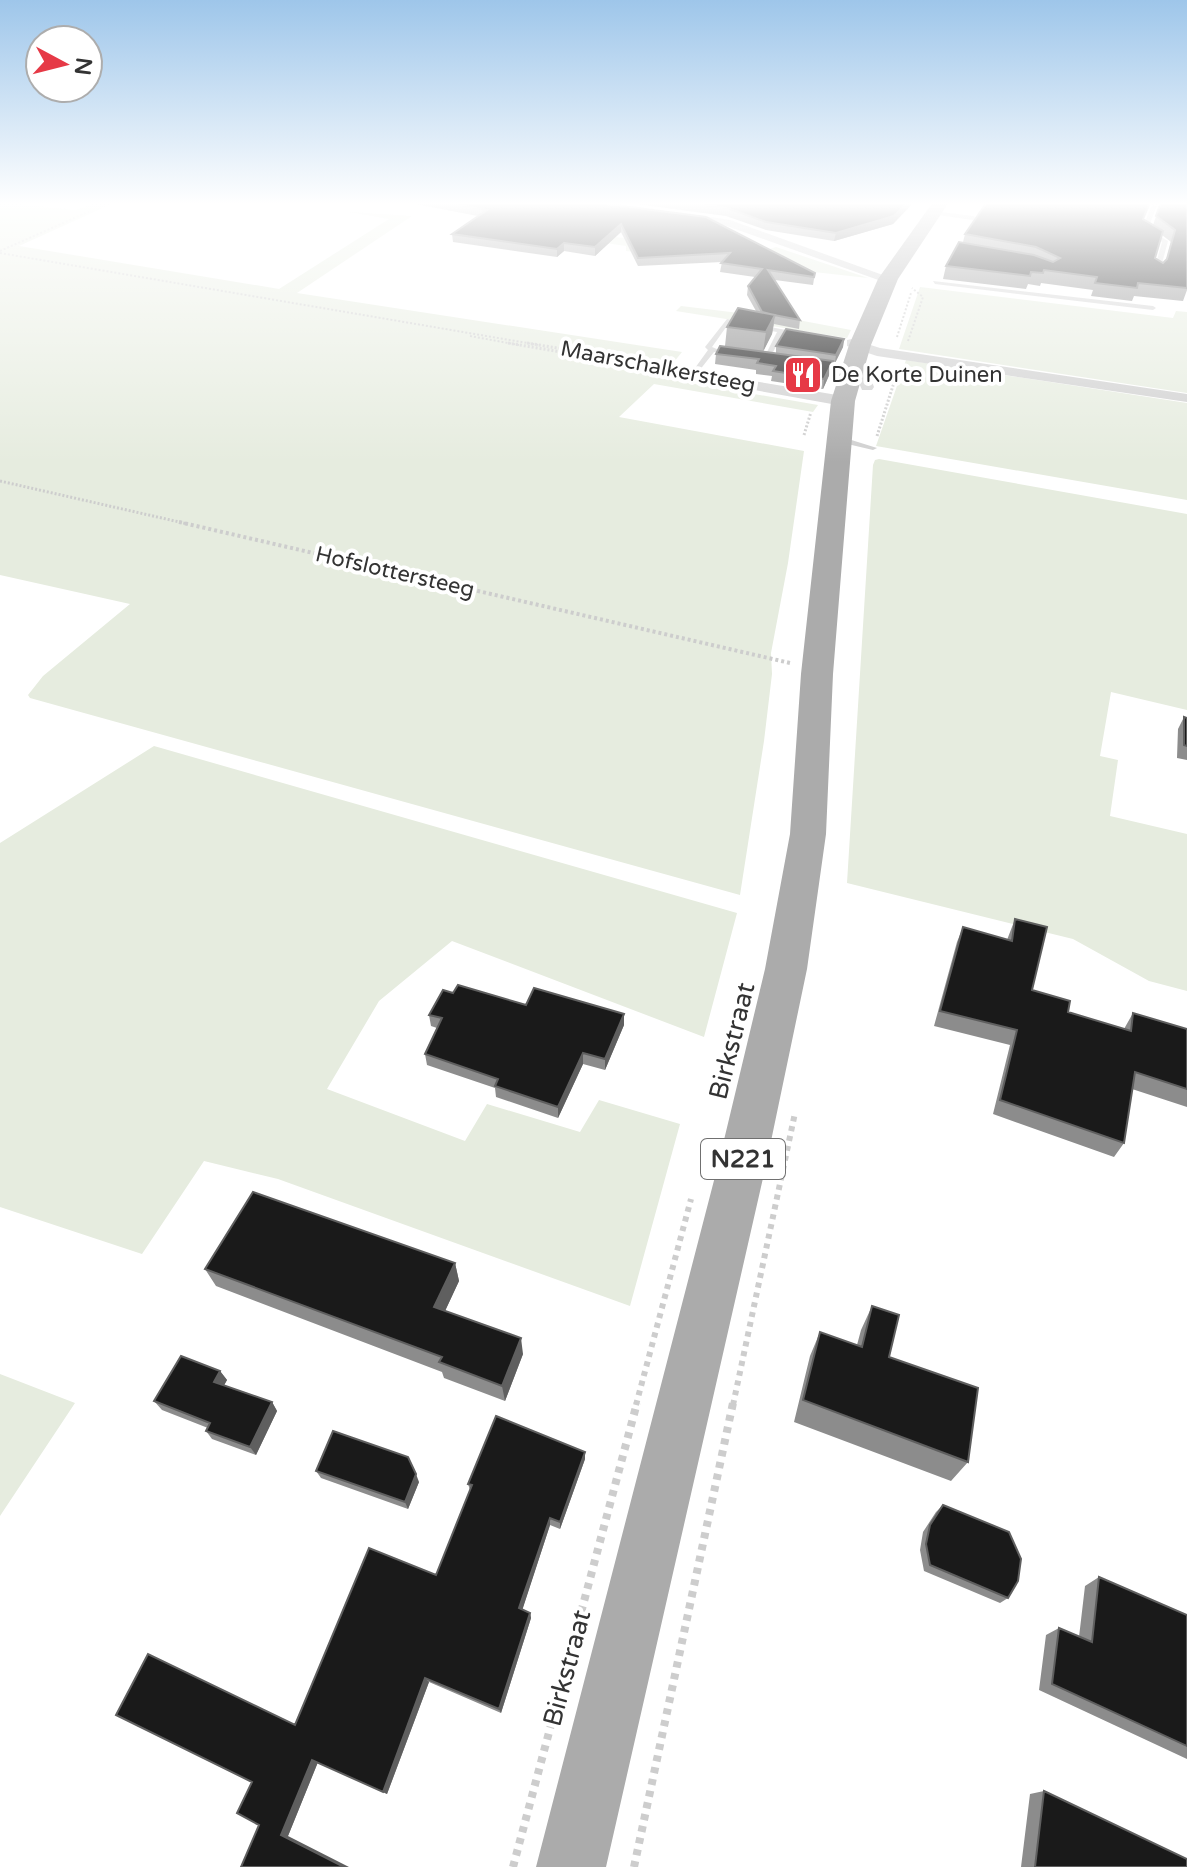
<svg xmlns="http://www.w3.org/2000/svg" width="1187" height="1867" viewBox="0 0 1187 1867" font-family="'Varela Round',sans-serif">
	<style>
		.green { fill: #e6ecdf }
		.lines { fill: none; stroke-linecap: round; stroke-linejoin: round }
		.path-far4 { stroke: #cdcdcd; stroke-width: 2; stroke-dasharray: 2 2; stroke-linecap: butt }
		.path-far3 { stroke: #cdcdcd; stroke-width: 3; stroke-dasharray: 2 2; stroke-linecap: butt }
		.path-far2 { stroke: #cdcdcd; stroke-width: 4; stroke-dasharray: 3 3; stroke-linecap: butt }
		.path-far1 { stroke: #cdcdcd; stroke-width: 6; stroke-dasharray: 5 5; stroke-linecap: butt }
		.path { stroke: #cdcdcd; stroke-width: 8; stroke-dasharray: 6 6; stroke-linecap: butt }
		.service { fill: #d0d0d0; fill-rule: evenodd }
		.minor { fill: #d0d0d0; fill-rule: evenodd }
		.primary { fill: #ababab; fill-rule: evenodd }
		.wall { fill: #8c8c8c; fill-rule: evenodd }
		.shaded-wall { fill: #5f5f5f }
		.building { fill: #1a1a1a; stroke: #5f5f5f; stroke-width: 2 }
		.labels { text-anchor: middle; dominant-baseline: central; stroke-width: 8; stroke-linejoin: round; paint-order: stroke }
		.far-street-label { font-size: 22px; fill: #333; stroke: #fff }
		.far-poi-label { font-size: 22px; fill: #333; stroke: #fff; text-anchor: start }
		.shield { fill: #fff; stroke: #707070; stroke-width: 2 }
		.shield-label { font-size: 24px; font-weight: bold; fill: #333 }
		.street-label { font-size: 26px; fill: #333; stroke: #fff }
	</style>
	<rect width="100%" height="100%" fill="#fff"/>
	<path class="green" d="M0,202L76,210L96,202H116L19,246L279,289L389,219L349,212L412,216L297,293L682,352L661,378L818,405L813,412L654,384L619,417L804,451L788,563L771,653L772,674L764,741L740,895L30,698L28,695L43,676L130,604L0,575Z
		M593,235L763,251L776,247L868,278L626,251V246L592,241Z
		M920,287L1173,318L1176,311L1187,312V393L899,349Z
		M681,306L798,320L851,330L847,338L676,311Z
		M906,360L1187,403V500L876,446Z
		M879,459L1187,514V710L1111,692L1100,756L1118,760L1110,816L1187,834V991L1149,981L1073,939L847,883L873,465L875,460Z
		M154,746L737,913L704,1037L452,941L379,1001L327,1089L465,1141L487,1104L580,1132L599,1100L680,1124L630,1306L278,1179L204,1161L142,1254L0,1207V843Z
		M0,1374L75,1403L0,1516Z"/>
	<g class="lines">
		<path class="path-far4" d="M0,251L90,211
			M0,253L539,345
			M470,336L519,345
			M897,337L911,293
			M908,341L923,297L912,288"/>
		<path class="path-far3" d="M508,343L638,365
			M527,343L642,362
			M804,435L811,412
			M877,436L897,373
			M0,481L188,524"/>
		<path class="path-far2" d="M179,522L790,663"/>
		<path class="path-far1" d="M636,1405L691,1199
			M733,1405L795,1113"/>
		<path class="path" d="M513,1867L637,1403
			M634,1867L733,1403"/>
		<path class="service" d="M1153,202H1158L1148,229L1168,241L1160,271L1157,273L1154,271L1162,242L1142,230Z
			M933,211L973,216L976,218L973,220L931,214Z
			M933,281L1153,306L1156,308L1153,310L935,284Z
			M727,319L797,332L800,334L797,336L783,333L770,358L767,360L764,358L777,332L729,323L712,347L719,350V352H714L695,376H691L690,375L708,350L705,347Z
			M839,438H845L877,448L873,450L839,442Z"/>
		<path class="minor" d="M678,212L730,220L894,279L884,282L724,225L674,217V213Z
			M852,339L880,348L1187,394V402L877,356L847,346V340Z
			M658,365L843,396L851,401L843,406L653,372L651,369Z
			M853,365L868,371L874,387L872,390H862L856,376L846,369Z"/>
		<path class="primary" d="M933,202H949L898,279L871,345L855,401L833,674L826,834L807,969L766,1165L606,1867H536L718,1165L765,969L790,834L801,674L831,401L849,345L878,279Z"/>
	</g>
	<path class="wall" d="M410,202H592L815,273L813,285L775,280L800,320L799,329L774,324L772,334L763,351L776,353V346L844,339L843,347L835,363H833L831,371L823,389L771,381L772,376L756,374V370L715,364L716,354L725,346L727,327L756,311L747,295L748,286L755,277L720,272L722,262L638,266L621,232L595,256L564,251L557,257L453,242L452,234L478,216L410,203Z
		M621,202H914L893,224L834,241L766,230L726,216Z
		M1161,202H1187V290L1183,301L1134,296L1132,301L1091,296L1093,290L1041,283L1040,286L1028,284L1026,289L943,279L946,266L963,242L965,234L1144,219L1153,225ZM1162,235L1171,242L1166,260L1163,263L1155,258Z
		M1184,717L1187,718V760L1177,758L1178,729Z
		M1015,919L1032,990L1068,1012L1124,1029L1133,1013L1187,1029V1107L1132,1089L1124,1143L1114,1157L993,1114L1010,1045L934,1026L957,942L963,927L1007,940Z
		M453,993L526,1005L624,1025L605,1070L583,1064L558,1118L496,1097L495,1088L427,1065L425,1054L437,1028L431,1026L429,1015Z
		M455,1263L459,1281L445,1311L523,1354L505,1401L444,1378L442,1372L216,1286L205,1269Z
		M872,1306L889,1357L968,1462L951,1481L794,1422L810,1356L820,1332L857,1345L861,1330Z
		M220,1371L227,1380L224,1385L272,1402L277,1411L256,1455L212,1439L206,1431L208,1428L162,1410L154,1401Z
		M585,1452V1459L560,1529L550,1525L522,1610L530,1613L531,1618L501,1713L429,1682L387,1794L318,1762L288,1836L259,1825L252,1782L295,1725L436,1575L470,1490L468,1484Z
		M316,1471L419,1482L408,1509L321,1478Z
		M943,1505L1008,1598L1000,1603L924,1571L920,1550L923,1532L936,1512Z
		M1099,1577L1187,1615V1759L1039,1690L1046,1635L1059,1628L1079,1637L1085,1586Z
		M1044,1791L1187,1867H1021L1030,1794Z"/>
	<path class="shaded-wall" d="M908,202H914L893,224L834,241L836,233Z
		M621,224V232L595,256V247Z
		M564,243V251L557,257V249Z
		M775,315L772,334L763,352L766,332Z
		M844,339L843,347L835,363L836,355Z
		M833,361L831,371L823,389L824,379Z
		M624,1014V1025L605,1070V1059Z
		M583,1053V1064L558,1118V1107Z
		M455,1263L459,1281L439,1324L434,1307Z
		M521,1338L523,1354L505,1401L502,1386Z
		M220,1371L227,1380L221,1391L214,1382Z
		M272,1402L277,1411L256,1455L250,1447Z
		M585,1452V1459L560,1529V1522Z
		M416,1474L419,1482L408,1509L405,1502Z
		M550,1518V1525L521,1614L519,1608Z
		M530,1613L531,1618L501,1713L499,1709Z
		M425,1678L429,1682L387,1794L383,1792Z
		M312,1760L318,1762L288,1836L349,1867H344L281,1835Z"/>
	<path class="building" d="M442,202H592L706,217L815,273L814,277L768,270L800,320L774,315L762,312L748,286L762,269L721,263L730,253L638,258L621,224L595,247L564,243L557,249L452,234L487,210Z
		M679,202H908L894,216L836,233L766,222L727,208Z
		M987,202H1150L1143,219L1163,231L1155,258L1163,263L1167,259L1175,230L1156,216L1161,202H1187V288L1138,283L1137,288L1095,283L1097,277L1044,270L1043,273L1031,272L1030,276L946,266L959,242L1034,255L1053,262L1060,258L1036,247L965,234Z
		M738,308L775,315L766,332L727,327Z
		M786,329L844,339L836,355L776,346Z
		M720,346L833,361L824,379L773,371L776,366L757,363L759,359L716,354Z
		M1184,717L1187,718V746L1184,745Z
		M1015,919L1047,927L1032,990L1070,1001L1068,1012L1131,1031L1133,1013L1187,1029V1089L1135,1072L1124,1143L1000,1100L1017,1030L940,1011L963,927L1012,941Z
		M458,985L526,1005L534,988L624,1014L605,1059L583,1053L558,1107L495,1086L498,1079L425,1054L442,1018L429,1015L443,990L453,993Z
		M253,1192L455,1263L434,1307L521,1338L502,1386L439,1362L442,1357L205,1269Z
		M872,1306L899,1315L889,1357L978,1388L968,1462L803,1400L820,1332L862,1347Z
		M181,1356L220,1371L214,1382L272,1402L250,1447L206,1431L210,1423L154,1401Z
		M496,1416L585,1452L560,1522L550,1518L519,1608L530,1613L499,1709L425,1678L383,1792L312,1760L281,1835L344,1867H241L259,1825L237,1813L252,1782L116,1715L148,1654L295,1725L369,1548L436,1575L472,1485L468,1484Z
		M333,1431L408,1457L416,1474L405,1502L316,1471Z
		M943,1505L1009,1532L1021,1559L1018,1581L1008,1598L930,1565L926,1544L930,1525Z
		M1099,1577L1187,1615V1746L1052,1684L1059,1628L1092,1642Z
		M1044,1791L1187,1859V1867H1035Z"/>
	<linearGradient id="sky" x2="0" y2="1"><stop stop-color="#9ec6ea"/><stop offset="0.44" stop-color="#fff"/><stop offset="1" stop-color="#fff" stop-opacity="0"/></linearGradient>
	<rect width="1187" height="463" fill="url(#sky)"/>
	<defs>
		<symbol id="restaurant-square" viewBox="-11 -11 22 22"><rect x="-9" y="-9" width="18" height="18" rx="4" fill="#e63946" stroke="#fff"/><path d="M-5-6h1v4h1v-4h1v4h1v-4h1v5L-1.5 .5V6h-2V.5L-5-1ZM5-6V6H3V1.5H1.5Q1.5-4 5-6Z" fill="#fff"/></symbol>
	</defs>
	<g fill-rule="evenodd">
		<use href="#restaurant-square" x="781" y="353" width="44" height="44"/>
	</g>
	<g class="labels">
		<g class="far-street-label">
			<text transform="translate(658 367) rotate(11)">Maarschalkersteeg</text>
			<text transform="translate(395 572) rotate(13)">Hofslottersteeg</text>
		</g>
		<g class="far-poi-label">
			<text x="831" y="375">De Korte Duinen</text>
		</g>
		<rect class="shield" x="701" y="1139" width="84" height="40" rx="6"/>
		<g class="shield-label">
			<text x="743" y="1159">N221</text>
		</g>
		<g class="street-label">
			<text transform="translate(732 1041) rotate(-76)">Birkstraat</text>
			<text transform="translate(567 1668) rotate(-75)">Birkstraat</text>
		</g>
	</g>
	<g transform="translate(64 64) rotate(97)"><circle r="38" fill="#ffffff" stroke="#adadad" stroke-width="2"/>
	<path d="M0-6L14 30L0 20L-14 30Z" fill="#e63946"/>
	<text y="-12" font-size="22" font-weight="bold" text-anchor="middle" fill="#333333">N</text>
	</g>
</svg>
